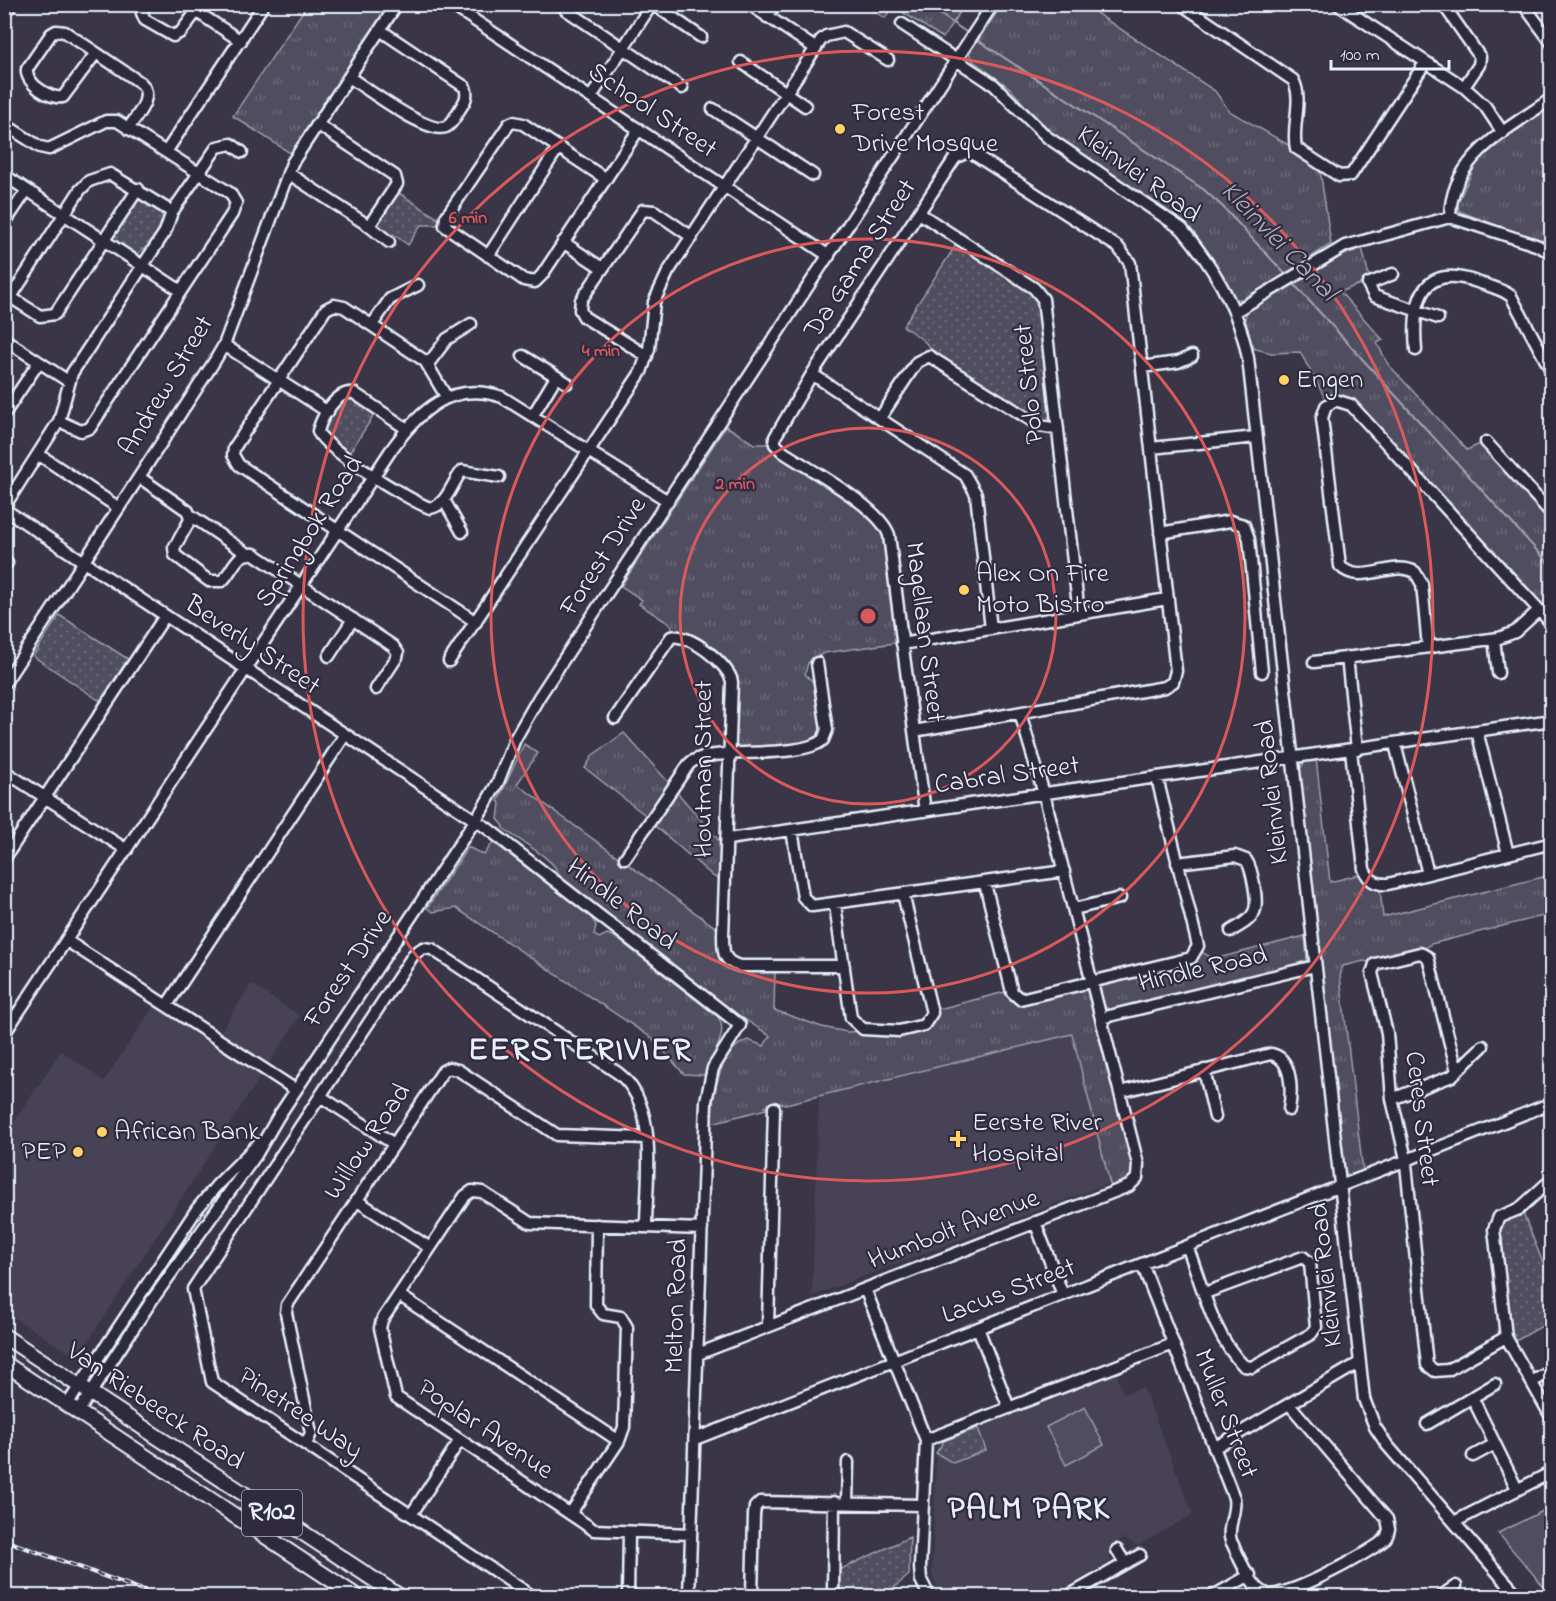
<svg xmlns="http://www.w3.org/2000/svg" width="1556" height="1601" viewBox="0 0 1556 1601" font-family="'Indie Flower',sans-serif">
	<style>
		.built { fill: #464354 }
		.grass { fill: url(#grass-tufts); stroke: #9ca0ac; stroke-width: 1.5 }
		.park { fill: url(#park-dots); stroke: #9ca0ac; stroke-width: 1.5 }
		.garden { fill: #504e5f; stroke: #9ca0ac; stroke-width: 1.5 }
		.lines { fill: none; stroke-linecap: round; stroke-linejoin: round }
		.stream { stroke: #a2a6b1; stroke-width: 2 }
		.minor-casing { stroke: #e8f1f8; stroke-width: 15 }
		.major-casing { stroke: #e8f1f8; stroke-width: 18 }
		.minor { stroke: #2f2a3d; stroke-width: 10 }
		.major { stroke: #2f2a3d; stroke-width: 14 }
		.rail-casing { stroke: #e8f1f8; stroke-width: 4.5 }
		.rail { stroke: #2f2a3d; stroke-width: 2; stroke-dasharray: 7; stroke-linecap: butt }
		.ring { fill: none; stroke: #da5a5c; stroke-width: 3 }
		.poi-dot { fill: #ffd166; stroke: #2f2a3d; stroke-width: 2 }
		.labels { text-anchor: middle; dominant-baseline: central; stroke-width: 4.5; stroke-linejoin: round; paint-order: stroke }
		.shield { fill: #2f2a3d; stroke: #b0b5c0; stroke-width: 1.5 }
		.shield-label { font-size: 26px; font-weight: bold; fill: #e8f1f8 }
		.street-label { font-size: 27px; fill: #e8f1f8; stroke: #2f2a3d }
		.poi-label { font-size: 27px; fill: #e8f1f8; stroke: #2f2a3d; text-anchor: start }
		.water-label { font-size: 28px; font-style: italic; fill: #aeb2bd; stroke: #2f2a3d }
		.district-label { font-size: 33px; font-weight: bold; letter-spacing: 1.5px; fill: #e8f1f8; stroke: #2f2a3d }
		.centre { fill: #da5a5c; stroke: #2f2a3d; stroke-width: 3 }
		.ring-label { font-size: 18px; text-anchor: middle; font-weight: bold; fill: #da5a5c; stroke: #2f2a3d; stroke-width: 4.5; stroke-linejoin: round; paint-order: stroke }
	</style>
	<defs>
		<pattern id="grass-tufts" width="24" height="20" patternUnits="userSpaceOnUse" patternTransform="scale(1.5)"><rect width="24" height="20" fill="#504e5f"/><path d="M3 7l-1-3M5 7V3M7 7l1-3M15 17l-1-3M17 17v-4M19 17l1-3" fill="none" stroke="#696877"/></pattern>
		<pattern id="park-dots" width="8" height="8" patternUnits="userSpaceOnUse" patternTransform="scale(1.5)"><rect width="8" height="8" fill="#504e5f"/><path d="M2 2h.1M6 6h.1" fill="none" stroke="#696877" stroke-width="1.8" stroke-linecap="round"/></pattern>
	</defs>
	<rect width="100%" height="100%" fill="#3a3648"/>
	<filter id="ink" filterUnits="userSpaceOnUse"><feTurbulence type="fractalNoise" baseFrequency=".0167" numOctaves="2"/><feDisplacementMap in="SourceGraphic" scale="12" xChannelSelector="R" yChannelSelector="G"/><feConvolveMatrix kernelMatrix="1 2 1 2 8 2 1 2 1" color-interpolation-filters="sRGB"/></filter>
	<g filter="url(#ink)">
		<path class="built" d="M251,984L300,1016L85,1346L77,1352H68L5,1312L4,1137L61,1051L104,1081L158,1000L217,1037Z
			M1072,1034L1110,1183L812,1296L819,1096Z
			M1116,1374L1124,1394L1143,1387L1193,1514L1138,1546L1124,1538L1110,1546V1562L1051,1596H944L937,1589L932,1575L936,1453L944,1441Z"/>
		<path class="grass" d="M307,5H392L293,155L233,116Z
			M863,5H954L962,9L943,38L893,6L885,18Z
			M1002,5H1084L1215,91L1229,111L1287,144L1320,170L1331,244L1246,299H1235L1199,242L1183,224L1047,132L1010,88L973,61L969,53Z
			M1551,105V246L1459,211L1457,204L1478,160Z
			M1362,248L1370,280L1340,292L1383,340L1377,343L1388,364L1467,450L1482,443L1551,519V618L1353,401L1345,397L1324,396L1300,352L1271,353L1252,348L1245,317L1248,310L1334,259Z
			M726,426L754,444H770L776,453L872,516L884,532L901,642L824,653L808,663L805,674L816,685L825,731L815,742L743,752L734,746L733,670L723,659L673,632L671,625L639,604L642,600L621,586Z
			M624,733L671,785L649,818L585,768L593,755Z
			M524,744L538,753L517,784L719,930L721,959L775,969L774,1010L822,1027L847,1032L924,1028L935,1010L1009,991L1010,994L1087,989L1135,1165C1131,1180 1125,1182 1111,1188L1072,1034L786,1104L776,1103L765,1107L766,1109L712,1123C712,1097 719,1049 748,1040L764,1046L770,1036L737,1014L559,875C555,858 517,840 503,828L504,826L498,819L500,803L498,801Z
			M1316,758L1330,882L1361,874L1369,885L1380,889L1383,917L1551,875V914L1431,944L1423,950L1372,963L1364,961L1343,966L1340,976L1363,1172L1348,1175L1343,1170L1298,771L1305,762Z
			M675,790L723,845L721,879L714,877L653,824Z
			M493,842L591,917L596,925L594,935L599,938L607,934L615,937L718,1017C730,1033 710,1058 704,1075L684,1074L652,1038L456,908L433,912L427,908L468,847L484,855Z
			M1305,936L1307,960L1304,964L1114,1011L1102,1006L1097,987L1099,985L1200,951L1214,959Z"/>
		<path class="park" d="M396,191L439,219L437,225H421L408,245L393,234L389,239L375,224Z
			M138,197L160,211L163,219C157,235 149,249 132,256L111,241V235Z
			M958,242L1034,292L1039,299L1051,415L1047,419L1036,420L936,354L923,340L903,326Z
			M349,395L376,412L348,455L321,430L340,399Z
			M59,615L128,659L100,701L33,656Z
			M1522,1211L1546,1270L1551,1268V1321L1512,1343L1498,1228L1500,1222Z
			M978,1428L986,1450L953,1463L936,1453L944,1441Z
			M910,1537L909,1575L884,1596H840L839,1570Z"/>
		<path class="garden" d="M1085,1407L1104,1445L1066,1465L1046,1427Z
			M1551,1507V1595L1498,1533Z"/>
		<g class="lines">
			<path class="stream" d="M925,4L969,34
				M976,39L1203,189L1222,206L1287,276
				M1293,283L1552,567"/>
			<defs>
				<path id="minor" d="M144,4L142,13L145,20L173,36L181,32L196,12
					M185,4L241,41
					M450,4L829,256
					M653,4L701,37
					M749,4L815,48
					M1181,4L1293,80C1304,99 1291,127 1296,148L1339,176L1351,175L1425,63
					M1337,4L1464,87L1485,106L1503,133
					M1443,4L1480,57L1479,65L1464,87
					M1523,4L1552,43
					M565,9L682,88
					M4,14L11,4
					M767,17L775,4
					M902,24L994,85L1047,137L1182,229C1214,267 1239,309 1248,358L1364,1399L1375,1427L1387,1445L1518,1596
					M96,53L63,97C50,100 25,83 27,69L51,34L56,31L65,32L141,83C155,97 136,116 128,129
					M741,62L805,106
					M349,77C366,88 428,135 446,127C452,124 455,117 458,112C463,104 469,98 465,87L380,30
					M591,97L652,4
					M713,109L813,175
					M4,124L40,147L49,149L106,121H117L230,193L236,203L232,214L90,428L81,431L59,421
					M166,152L264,4
					M288,173L369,226L397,184L395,176L317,124
					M4,175L181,291
					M606,179L523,124L513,122L509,124L446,217L445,226L524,280L535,282L542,275L639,129
					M919,213L1034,288L1043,299L1079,614
					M1450,217C1451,155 1508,130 1552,98
					M4,224L27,190
					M369,226L389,242
					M563,242L602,268
					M488,256L558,148
					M1393,274L1368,284L1374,296L1438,318
					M4,293L40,316L55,314L138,189
					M11,297L80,190L89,181L110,174L172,212
					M1236,311L1345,246L1450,217L1536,245L1552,253
					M372,325L390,299L418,285
					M4,339L68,381
					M224,345L328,412
					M1416,350C1412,303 1420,262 1477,282C1489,286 1502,289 1511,296L1552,372
					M523,356L567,383
					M647,356L584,317L580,310L581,300L643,210L654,211L692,237
					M428,364L447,339L471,324
					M1142,367L1178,362L1192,356
					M812,374L965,475L976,494L991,629
					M447,398L425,361L344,307L334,305L326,309L234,448L233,455L239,465L476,622
					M4,414L39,362
					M533,415L556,377
					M880,418L917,362L929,356L1040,426L1058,429
					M407,429L354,393C337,390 322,416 318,431C320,446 412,502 430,508C447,506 452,482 462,471L499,477
					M1486,442L1552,514
					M1151,448L1256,437
					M38,454L119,508
					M139,477L188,511L190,520L174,548L175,555L209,581H222C233,571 236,551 254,554L393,646L398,653L397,657L376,689
					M444,500L462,532
					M4,507L59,421L72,373L165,232L172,212L217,147L231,144L242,152
					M4,509L487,828L740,1025L713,1068L706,1101L689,1596
					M190,515L246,553
					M1160,533L1230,521L1244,525L1249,539L1262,672
					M4,562L7,563
					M1494,639L1498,673
					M902,644L1167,599
					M1428,647L1422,584L1415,572C1393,559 1361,587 1340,566L1322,418L1326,406L1335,400L1351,405L1552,624
					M329,656L353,619
					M1347,657L1357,749
					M449,661L641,372L649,349L654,302L668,272L821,40L826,36L844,32L888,60
					M1314,662L1499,638L1515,632L1539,610
					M4,684L214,362L224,345L292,163L397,4
					M615,718L671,637C688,632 730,665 732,682L723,936C723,952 723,962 740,966H844
					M914,731L1165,687L1173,682L1176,671L1130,263L1118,247L969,151L955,158L812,374L775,437V444L783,452C810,470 879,506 889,535C900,627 912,719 925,811
					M1477,731L1508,854
					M1395,744L1428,874
					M1351,750L1364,869C1368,880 1376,885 1388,884L1552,843
					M4,771L127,850
					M792,830L803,897L812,906L1064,871
					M728,839L1552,720
					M625,858L689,764C707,745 797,761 823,740L827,730L817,663
					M4,859L165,616
					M1177,863L1235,856L1246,860C1252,868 1259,903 1254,912C1250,921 1239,926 1231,931
					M985,884L1012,992L1020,999L1191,958L1198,946L1157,778
					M835,905L851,1018L863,1029L899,1031L924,1025L932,1013L903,894
					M1074,909L1120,898
					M67,941L296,1090
					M167,1005L345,735
					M1101,1018L1315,966
					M4,1034L391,450C419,411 451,380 502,397L668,501
					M1204,1070L1215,1117
					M1457,1071L1428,957L1420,953L1375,964L1372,973L1387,1033L1392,1099L1405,1155L1427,1365L1435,1371L1448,1370L1506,1337
					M1120,1092L1271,1054C1293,1058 1292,1092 1289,1110
					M320,1096L394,1144
					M1392,1099L1452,1076L1483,1046
					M356,1200L430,1248
					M1035,1222L1063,1295
					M1187,1246C1202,1284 1213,1337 1244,1366L1252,1367L1311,1334L1316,1327L1310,1263L1303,1257L1205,1293
					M1142,1264L1234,1498C1237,1513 1226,1527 1231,1541C1239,1556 1250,1588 1267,1594C1284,1600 1367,1554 1383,1541C1387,1538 1388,1534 1389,1529L1387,1519L1290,1405
					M865,1289L926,1440L920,1567L921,1580L929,1596
					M399,1295L619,1441
					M768,1326L774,1108
					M978,1328L1009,1408
					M698,1354L1129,1186L1137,1178L1138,1164L1044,794L1020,713
					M1533,1381L1552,1371
					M1472,1397L1517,1489
					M67,1405L197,1209L217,1185L258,1144
					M78,1412L150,1303L256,1155L278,1117L482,810L498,782L515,739L539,697L993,4
					M1549,1413L1506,1337L1494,1229L1499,1217L1519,1209L1552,1179
					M1427,1424L1495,1384
					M695,1439L1552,1103
					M926,1440L1173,1344
					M306,1445L311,1433L286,1313L287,1305L443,1071L449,1068L458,1070L557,1135L646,1138
					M1214,1448L1359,1363
					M1473,1456L1495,1444
					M847,1503L848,1462
					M570,1514L619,1441L624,1427L627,1327L621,1317L603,1314L596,1305L597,1225
					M411,1515L460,1440
					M1454,1522L1552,1472
					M691,1534L594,1530L396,1397L380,1328L382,1320L465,1196L472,1191L482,1192L530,1223L702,1229
					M1117,1550L1125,1563
					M532,1596L212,1382L193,1289L414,954L423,948L432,949L618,1073C660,1105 646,1179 646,1227
					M628,1596L629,1532
					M752,1596L754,1515L755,1507L760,1502L922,1505
					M833,1596L834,1502
					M1068,1596L1140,1555
					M1213,1596L1250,1575
					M1441,1596L1456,1586"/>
				<path id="major" d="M4,1336L399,1596
					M4,1363L356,1596"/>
			</defs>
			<use href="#minor" class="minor-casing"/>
			<use href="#major" class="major-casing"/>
			<use href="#minor" class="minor"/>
			<use href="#major" class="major"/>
			<defs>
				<path id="rail" d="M4,1540L159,1596"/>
			</defs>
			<use href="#rail" class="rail-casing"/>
			<use href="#rail" class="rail"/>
		</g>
	</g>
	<g class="ring">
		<circle cx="868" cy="616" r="188"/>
		<circle cx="868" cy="616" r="377"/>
		<circle cx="868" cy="616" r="565"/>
	</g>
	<g class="poi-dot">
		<circle cx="840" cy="129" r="6"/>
		<circle cx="1284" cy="380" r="6"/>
		<circle cx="964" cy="590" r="6"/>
		<circle cx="102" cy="1132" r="6"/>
		<path d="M955 1130h6v6h6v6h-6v6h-6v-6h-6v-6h6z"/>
		<circle cx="78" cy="1152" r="6"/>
	</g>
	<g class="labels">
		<rect class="shield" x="242" y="1490" width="60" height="46" rx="4.5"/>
		<g class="shield-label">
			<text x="272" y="1513">R102</text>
		</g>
		<g class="street-label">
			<text transform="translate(652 111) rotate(34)">School Street</text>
			<text transform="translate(1138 175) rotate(36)">Kleinvlei Road</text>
			<text transform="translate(861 259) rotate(-57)">Da Gama Street</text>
			<text transform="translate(1030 384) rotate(-96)">Polo Street</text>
			<text transform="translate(167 386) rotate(-59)">Andrew Street</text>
			<text transform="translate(310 532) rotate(-57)">Springbok Road</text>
			<text transform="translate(604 557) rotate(-57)">Forest Drive</text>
			<text transform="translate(924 632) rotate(83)">Magellaan Street</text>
			<text transform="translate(252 646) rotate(34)">Beverly Street</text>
			<text transform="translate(704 769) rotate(-90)">Houtman Street</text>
			<text transform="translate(1007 776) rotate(-8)">Cabral Street</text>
			<text transform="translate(1273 792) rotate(-96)">Kleinvlei Road</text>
			<text transform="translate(621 905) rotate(38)">Hindle Road</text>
			<text transform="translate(349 969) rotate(-56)">Forest Drive</text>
			<text transform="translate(1203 970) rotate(-13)">Hindle Road</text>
			<text transform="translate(1421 1119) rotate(83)">Ceres Street</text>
			<text transform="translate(368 1142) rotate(-56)">Willow Road</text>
			<text transform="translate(954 1230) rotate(-21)">Humbolt Avenue</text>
			<text transform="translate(1327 1275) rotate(-96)">Kleinvlei Road</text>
			<text transform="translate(1009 1292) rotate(-21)">Lacus Street</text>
			<text transform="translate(677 1306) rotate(-88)">Melton Road</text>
			<text transform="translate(155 1407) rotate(34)">Van Riebeeck Road</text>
			<text transform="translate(300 1414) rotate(34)">Pinetree Way</text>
			<text transform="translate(1225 1414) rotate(69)">Muller Street</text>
			<text transform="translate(485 1430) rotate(34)">Poplar Avenue</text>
		</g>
		<g class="poi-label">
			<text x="852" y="113">Forest<tspan x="852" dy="31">Drive Mosque</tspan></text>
			<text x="1296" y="380">Engen</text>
			<text x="976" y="574">Alex On Fire<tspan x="976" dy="31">Moto Bistro</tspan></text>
			<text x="972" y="1123">Eerste River<tspan x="972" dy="31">Hospital</tspan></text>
			<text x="114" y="1132">African Bank</text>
			<text x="66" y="1152" text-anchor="end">PEP</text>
		</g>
		<g class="water-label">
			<text transform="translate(1278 242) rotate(46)">Kleinvlei Canal</text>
		</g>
		<g class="district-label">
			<text x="580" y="1051">EERSTERIVIER</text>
			<text x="1029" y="1510">PALM PARK</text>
		</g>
	</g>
	<circle cx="868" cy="616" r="9" class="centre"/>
	<g class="ring-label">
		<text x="468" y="223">6 min</text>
		<text x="601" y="356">4 min</text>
		<text x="735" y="489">2 min</text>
	</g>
	<rect width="1556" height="1601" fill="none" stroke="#2f2a3d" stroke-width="24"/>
	<rect x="12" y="12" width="1532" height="1577" fill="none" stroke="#e8f1f8" stroke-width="2" filter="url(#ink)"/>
	<path d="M1331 60v9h118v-9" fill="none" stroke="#e8f1f8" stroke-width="3"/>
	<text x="1340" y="60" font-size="18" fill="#e8f1f8" stroke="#2f2a3d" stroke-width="4.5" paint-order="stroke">100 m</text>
</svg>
